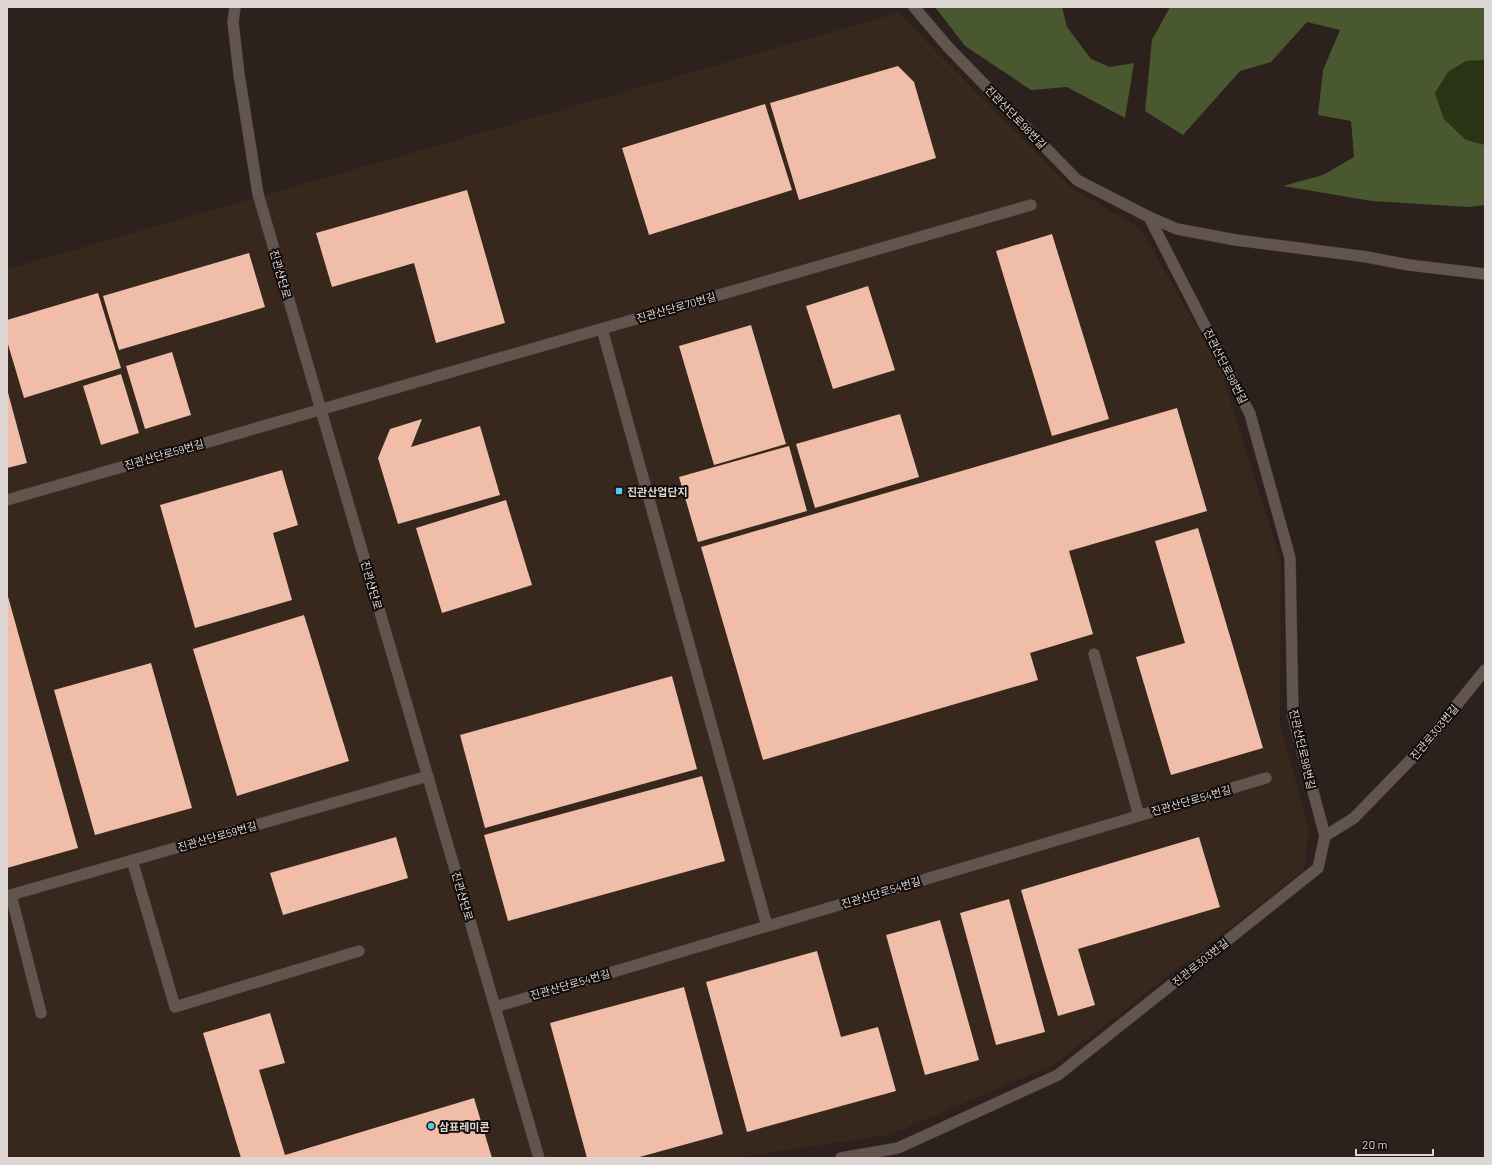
<svg xmlns="http://www.w3.org/2000/svg" width="1492" height="1165" viewBox="0 0 1492 1165" font-family="Barlow,'Noto Sans KR',sans-serif">
	<style>
		.industrial { fill: #37271c }
		.green { fill: #293415 }
		.forest { fill: #49582f }
		.building { fill: #f0bda8 }
		.lines { fill: none; stroke-linecap: round; stroke-linejoin: round }
		.service-casing { stroke: #443b38; stroke-width: 12 }
		.minor-casing { stroke: #443b38; stroke-width: 12 }
		.service { stroke: #62554f; stroke-width: 11 }
		.minor { stroke: #62554f; stroke-width: 11 }
		.poi-dot { fill: #5bc8e6; stroke: #110c0a; stroke-width: 1.5 }
		.labels { text-anchor: middle; dominant-baseline: central; stroke-width: 4; stroke-linejoin: round; paint-order: stroke }
		.street-label { font-size: 11px; fill: #ded6d2; stroke: #110c0a }
		.poi-label { font-size: 11px; font-weight: bold; fill: #ded6d2; stroke: #110c0a; text-anchor: start }
	</style>
	<rect width="100%" height="100%" fill="#2c211c"/>
	<path class="industrial" d="M898,13L1072,188L1141,229L1220,368L1281,561L1280,723L1309,830L1304,870L1054,1065L889,1135L734,1158H7V269Z"/>
	<path class="green" d="M1485,60V145L1466,140L1444,119L1435,93L1448,72L1466,61Z"/>
	<path class="forest" d="M935,7H1062L1067,27L1091,59L1110,67L1134,63L1125,118L1067,87L1031,90L965,46Z
		M1170,7H1485V60L1466,61L1448,72L1435,93L1444,119L1466,140L1485,145V205L1469,207L1372,201L1283,186L1323,175L1354,157L1351,121L1318,115L1323,70L1340,30L1307,22L1271,62L1240,71L1183,135L1145,111L1152,40Z"/>
	<path class="building" d="M898,66L914,82L936,158L799,200L770,103Z
		M765,104L792,190L649,235L622,148Z
		M467,190L505,323L436,343L414,263L332,287L316,233Z
		M1052,234L1109,419L1052,436L996,251Z
		M249,253L265,307L119,350L103,296Z
		M868,286L895,370L833,389L806,306Z
		M98,293L121,368L24,398L7,341V320Z
		M751,325L786,444L714,465L679,346Z
		M172,352L191,415L145,429L126,366Z
		M121,374L139,433L101,445L83,386Z
		M7,389L27,463L7,468Z
		M1177,408L1207,511L1069,551L1093,634L1030,653L1038,680L763,760L701,547Z
		M900,414L919,477L815,508L796,444Z
		M422,419L411,447L480,426L500,495L398,524L378,458L390,429Z
		M789,446L807,511L698,542L679,477Z
		M282,470L298,525L273,533L292,600L195,628L160,505Z
		M506,500L532,585L442,613L416,528Z
		M1198,528L1263,748L1171,775L1136,657L1185,643L1155,541Z
		M7,593L78,848L7,868Z
		M304,615L349,761L237,796L193,649Z
		M151,663L192,808L95,835L54,690Z
		M672,676L697,769L485,828L460,735Z
		M702,776L725,861L508,921L484,835Z
		M396,837L408,878L283,915L270,873Z
		M1199,837L1220,907L1078,949L1095,1005L1058,1016L1021,890Z
		M1009,899L1045,1032L996,1045L960,913Z
		M940,920L979,1060L925,1075L886,935Z
		M817,951L841,1037L878,1027L896,1091L747,1132L706,982Z
		M684,987L723,1134L636,1158H587L550,1023Z
		M270,1013L285,1063L259,1070L285,1155L474,1098L492,1158H241L203,1033Z"/>
	<g class="lines">
		<defs>
			<path id="service" d="M914,7L948,47L1077,180L1149,217L1250,414L1290,558L1293,716L1325,836
				M1094,654L1139,816
				M132,860L175,1007L359,951
				M11,895L41,1013"/>
			<path id="minor" d="M235,7L233,22L239,74L258,194L539,1158
				M1149,217L1177,229L1236,240L1367,257L1409,265L1485,274
				M602,329L767,926
				M7,500L1031,205
				M7,896L428,776
				M495,1007L1266,778
				M841,1158L898,1148L1058,1075L1318,868L1325,836L1354,818L1421,749L1485,670"/>
		</defs>
		<use href="#service" class="service-casing"/>
		<use href="#minor" class="minor-casing"/>
		<use href="#service" class="service"/>
		<use href="#minor" class="minor"/>
	</g>
	<g class="poi-dot">
		<rect x="615" y="487" width="8" height="8" rx="2"/>
		<circle cx="431" cy="1126" r="4"/>
	</g>
	<g class="labels">
		<g class="street-label">
			<text transform="translate(1016 117) rotate(46)">진관산단로98번길</text>
			<text transform="translate(281 274) rotate(74)">진관산단로</text>
			<text transform="translate(676 307) rotate(-16)">진관산단로70번길</text>
			<text transform="translate(1226 366) rotate(63)">진관산단로98번길</text>
			<text transform="translate(164 454) rotate(-16)">진관산단로59번길</text>
			<text transform="translate(372 585) rotate(74)">진관산단로</text>
			<text transform="translate(1434 732) rotate(-50)">진관로303번길</text>
			<text transform="translate(1303 749) rotate(77)">진관산단로98번길</text>
			<text transform="translate(1191 800) rotate(-16)">진관산단로54번길</text>
			<text transform="translate(217 836) rotate(-16)">진관산단로59번길</text>
			<text transform="translate(881 892) rotate(-17)">진관산단로54번길</text>
			<text transform="translate(463 896) rotate(74)">진관산단로</text>
			<text transform="translate(1200 962) rotate(-39)">진관로303번길</text>
			<text transform="translate(570 984) rotate(-16)">진관산단로54번길</text>
		</g>
		<g class="poi-label">
			<text x="627" y="491">진관산업단지</text>
			<text x="439" y="1126">삼표레미콘</text>
		</g>
	</g>
	<rect width="1492" height="1165" fill="none" stroke="#ded6d2" stroke-width="16"/>
	<path d="M1356 1149v6h77v-6" fill="none" stroke="#ded6d2" stroke-width="2"/>
	<text x="1362" y="1149" font-size="12" fill="#ded6d2" stroke="#110c0a" stroke-width="3" paint-order="stroke">20 m</text>
</svg>
